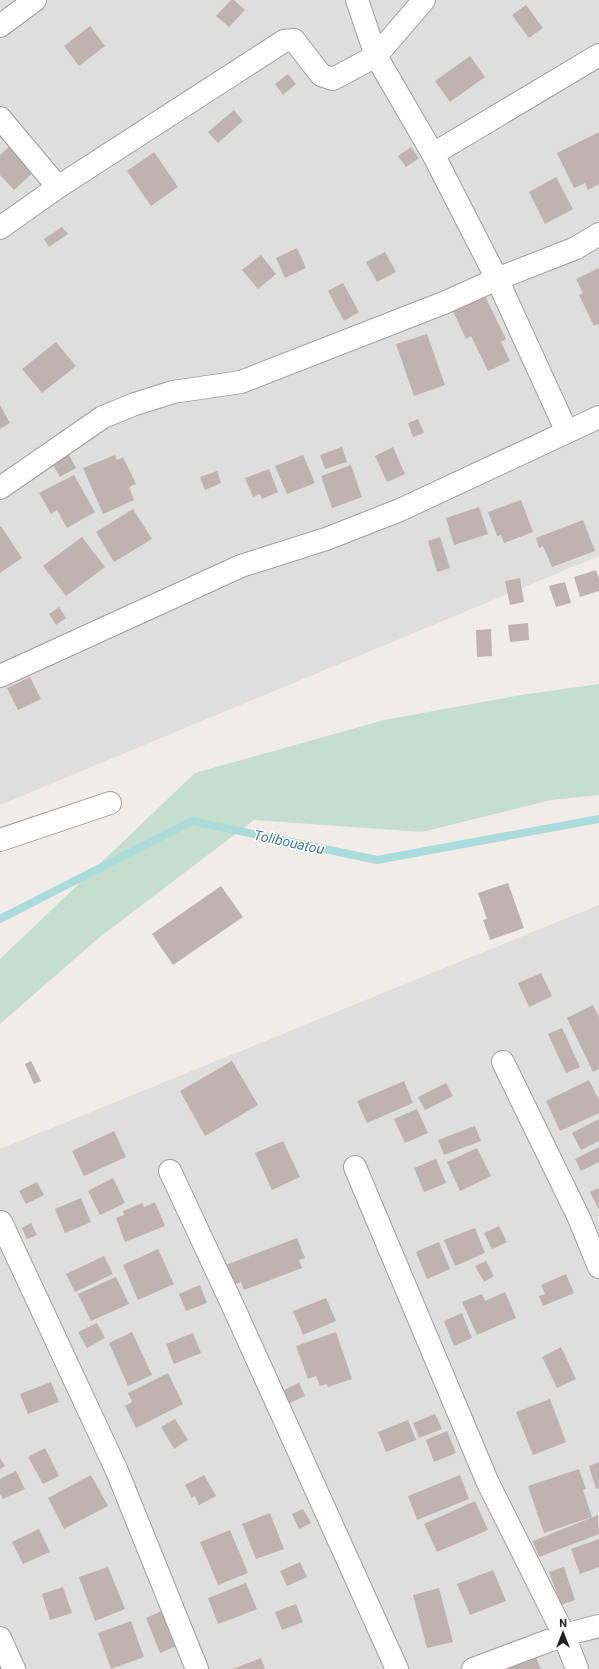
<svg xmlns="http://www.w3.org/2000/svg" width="599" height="1669" viewBox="0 0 599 1669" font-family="Roboto,sans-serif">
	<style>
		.residential { fill: #dfdede }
		.wetland { fill: #c6decd }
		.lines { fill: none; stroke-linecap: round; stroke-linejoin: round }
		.stream { stroke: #abdcdc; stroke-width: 8 }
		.building { fill: #beb3b1 }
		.street-casing { stroke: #9e9e9e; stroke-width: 24 }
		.street { stroke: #fff; stroke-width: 22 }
		.labels { text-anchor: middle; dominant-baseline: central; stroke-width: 3; stroke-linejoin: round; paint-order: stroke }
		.water-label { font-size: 14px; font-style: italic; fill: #437b8f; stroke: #fff }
	</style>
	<rect width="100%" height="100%" fill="#f1ece8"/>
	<path class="residential" d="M0,0H599V556L0,805Z
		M599,905V1669H0V1149Z"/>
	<path class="wetland" d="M599,684V795L551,800L422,832L254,820L101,936L0,1024V959L195,773L384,720L521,695Z"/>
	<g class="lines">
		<path class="stream" d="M0,919L192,821L377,860L599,819"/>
	</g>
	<path class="building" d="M231,0H234L245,10L229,27L216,16Z
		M526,5L543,28L529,38L512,15Z
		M90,26L105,46L79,66L64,46Z
		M470,56L485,77L450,102L435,81Z
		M288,74L296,84L283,95L275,84Z
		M234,110L243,121L218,143L208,132Z
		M599,132V184L588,190L585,183L574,188L557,153Z
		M13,143L37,169L14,190L0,175V155Z
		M411,147L419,158L406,167L398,156Z
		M154,152L178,187L151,206L127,171Z
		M556,177L573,209L545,224L529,192Z
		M62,227L68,234L49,247L44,239Z
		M297,248L306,268L285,278L276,258Z
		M385,252L396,272L377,282L366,262Z
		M261,255L276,274L258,289L242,270Z
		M599,268V324L594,326L579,295L583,293L576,279Z
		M343,283L359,312L344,321L328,291Z
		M485,296L506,339L501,342L510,361L488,371L471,336L466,339L453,311Z
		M427,334L445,385L414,396L396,344Z
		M56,342L76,366L42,393L22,369Z
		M0,405L10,423L0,429Z
		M418,419L424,433L413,437L408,423Z
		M342,447L347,462L325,469L320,455Z
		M393,447L405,474L387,482L375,456Z
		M69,455L76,468L60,477L53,465Z
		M115,455L117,460L123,457L136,484L129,487L134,500L103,514L83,468Z
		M303,455L315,483L287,494L275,466Z
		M351,465L362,497L332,508L321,476Z
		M269,469L278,492L262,499L260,494L253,497L245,478Z
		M217,471L221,483L205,490L200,477Z
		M74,475L95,512L67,528L57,510L51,514L39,493Z
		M521,500L533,532L504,543L501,535L497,536L488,512Z
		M479,507L488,534L454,545L446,518Z
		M133,509L152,539L114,562L96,532Z
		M583,520L595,551L552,567L543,546L539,548L536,538Z
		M1,526L22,558L0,573V527Z
		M82,537L105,567L66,596L43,566Z
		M440,537L450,568L437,572L428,541Z
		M596,570L599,579V591L580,597L574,577Z
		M520,578L524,602L510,605L505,581Z
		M565,582L571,603L556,607L549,586Z
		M59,607L66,618L56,625L49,614Z
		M528,623L529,640L510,642L508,625Z
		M491,629L492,656L477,657L476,630Z
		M30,677L41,699L18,710L7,688Z
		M508,883L524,928L490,940L483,920L487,919L478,893Z
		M221,886L243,917L173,965L152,934Z
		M541,973L552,996L529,1007L518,983Z
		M593,1005L599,1017V1069L593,1072L567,1018Z
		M562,1028L580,1067L566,1073L548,1034Z
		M31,1061L41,1081L34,1084L25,1064Z
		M232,1061L258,1105L205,1136L180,1091Z
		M589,1080L599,1100V1113L560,1131L546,1101Z
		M404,1081L413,1103L367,1123L357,1101Z
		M446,1083L453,1096L425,1110L418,1097Z
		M417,1109L428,1133L405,1143L394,1119Z
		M599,1119V1141L581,1150L572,1133Z
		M475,1126L481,1141L444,1155L438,1140Z
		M114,1131L126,1157L84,1176L72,1151Z
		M283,1141L300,1177L272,1190L255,1153Z
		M599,1147V1162L581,1171L575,1159Z
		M477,1148L491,1176L460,1191L447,1162Z
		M436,1159L446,1183L424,1192L414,1168Z
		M113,1178L125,1203L100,1215L88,1191Z
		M37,1182L44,1195L26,1204L19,1191Z
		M599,1188V1210L590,1192Z
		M81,1198L91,1222L65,1233L55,1209Z
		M155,1202L165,1226L125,1242L116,1218L124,1215L123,1211L142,1203L144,1207Z
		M31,1223L37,1235L27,1239L22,1228Z
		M499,1226L507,1242L492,1249L484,1233Z
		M475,1228L485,1253L455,1266L444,1240Z
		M297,1238L305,1258L299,1260L302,1268L244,1290L241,1282L234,1285L226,1265Z
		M439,1242L450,1269L427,1279L416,1252Z
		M158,1249L174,1284L138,1300L123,1265Z
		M104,1256L113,1274L75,1292L66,1274Z
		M486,1261L494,1276L484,1282L475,1266Z
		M566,1274L574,1293L543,1306L539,1296L545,1294L541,1285Z
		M116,1277L129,1304L91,1321L78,1294Z
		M200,1285L207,1303L186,1311L179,1294Z
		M505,1292L516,1318L477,1335L462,1302L482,1294L485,1301Z
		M326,1298L336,1321L303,1335L293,1311Z
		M462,1313L472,1338L454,1346L444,1321Z
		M97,1323L105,1338L87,1348L78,1332Z
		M132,1332L152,1375L128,1386L109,1343Z
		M336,1332L352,1379L328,1387L327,1384L320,1386L316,1376L308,1379L296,1346Z
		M193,1333L201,1353L174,1364L166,1344Z
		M561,1347L576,1379L557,1388L542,1357Z
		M168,1373L183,1404L136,1428L125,1406L132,1402L128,1393Z
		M51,1382L59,1402L28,1414L20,1394Z
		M299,1383L305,1396L288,1404L282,1391Z
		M550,1399L566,1442L533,1455L516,1412Z
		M435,1414L442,1429L419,1438L413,1423Z
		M175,1419L188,1440L174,1449L161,1427Z
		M408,1420L416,1440L386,1452L378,1432Z
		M447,1431L456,1453L434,1462L426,1440Z
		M45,1448L59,1476L43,1484L28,1457Z
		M0,1458L5,1466L0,1469Z
		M599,1462V1488L596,1489L589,1466Z
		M579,1469L586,1489L583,1490L592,1517L544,1533L528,1486Z
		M16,1471L25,1489L3,1499L0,1494V1479Z
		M91,1475L108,1506L64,1529L48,1498Z
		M204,1475L216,1496L199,1505L195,1496L192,1498L185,1485Z
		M460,1475L469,1499L417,1520L408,1496Z
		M475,1501L488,1530L437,1552L424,1524Z
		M303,1509L311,1523L299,1529L292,1514Z
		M270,1513L284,1549L256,1559L242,1524Z
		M598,1515L599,1534L539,1557L533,1541Z
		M39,1529L50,1552L23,1564L12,1542Z
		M230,1530L248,1573L218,1585L200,1542Z
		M599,1539V1567L580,1574L571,1549Z
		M300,1562L307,1577L287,1586L280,1571Z
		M108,1567L125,1609L95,1621L79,1577Z
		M564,1567L575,1600L561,1605L549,1572Z
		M493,1570L506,1601L470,1615L457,1584Z
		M246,1583L257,1609L218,1624L208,1598Z
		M63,1587L72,1613L50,1620L42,1594Z
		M439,1588L453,1642L427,1648L413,1595Z
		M296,1604L303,1622L282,1630L275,1612Z
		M166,1609L181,1644L160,1653L146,1618Z
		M131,1621L144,1657L111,1669L98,1633Z
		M535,1655L541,1669H500Z
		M261,1658L265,1669H233Z"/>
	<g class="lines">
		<defs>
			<path id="street" d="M357,0L376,56L433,154L497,279L567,432
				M0,26L35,0
				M0,118L58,187
				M433,154L599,55
				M0,228L58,187L284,41L294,40L321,75L333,79L376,56L424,0
				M0,488L103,417L135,404L173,392L241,382L446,302L497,279L576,248L599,234
				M0,676L241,566L326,539L400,510L599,417
				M0,840L110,803
				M503,1062L579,1218L599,1267
				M355,1167L488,1483L564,1635L577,1669
				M170,1171L232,1304L397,1669
				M1,1222L117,1471L197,1669
				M0,1638L14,1669
				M473,1669L564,1635L599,1626"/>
		</defs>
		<use href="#street" class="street-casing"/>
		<use href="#street" class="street"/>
	</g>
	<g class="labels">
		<g class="water-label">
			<text transform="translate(289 842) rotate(12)">Tolibouatou</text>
		</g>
	</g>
	<g transform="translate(563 1633)" stroke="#ffffff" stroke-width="3" paint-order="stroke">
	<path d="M0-3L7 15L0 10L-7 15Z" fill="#212121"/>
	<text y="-6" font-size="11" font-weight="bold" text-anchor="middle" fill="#212121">N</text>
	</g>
</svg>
